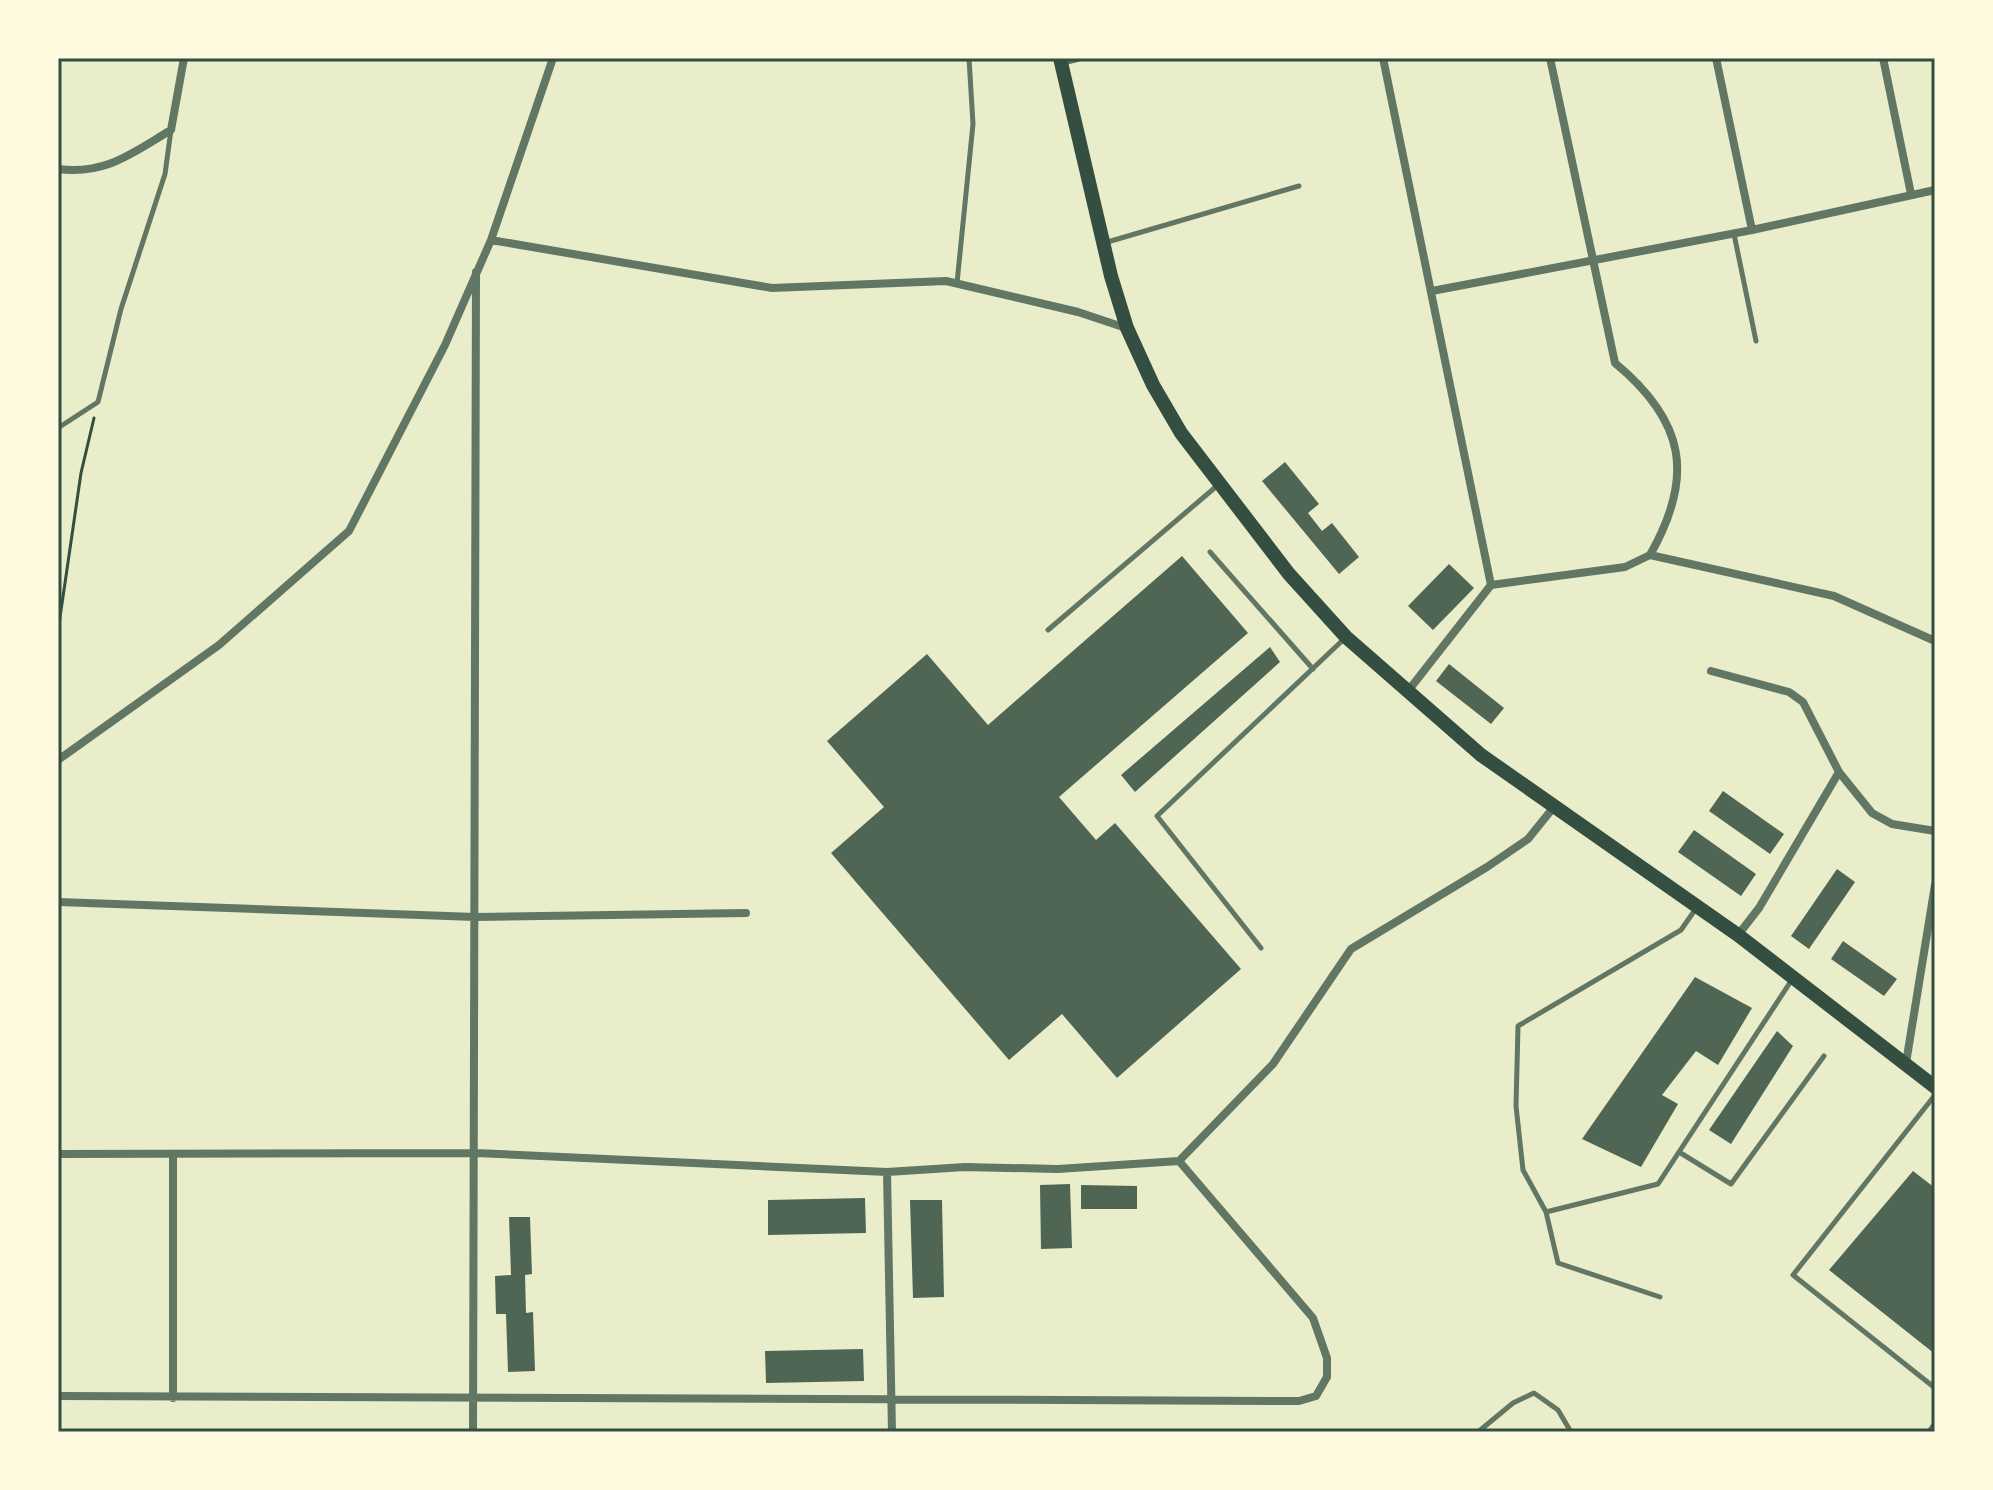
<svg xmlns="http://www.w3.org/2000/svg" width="1993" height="1490" viewBox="0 0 1993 1490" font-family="Poppins,sans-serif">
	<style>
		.building { fill: #4f6655 }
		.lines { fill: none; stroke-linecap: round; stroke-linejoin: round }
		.path { stroke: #344e41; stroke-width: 3 }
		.service { stroke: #617663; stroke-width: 5 }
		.minor { stroke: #617663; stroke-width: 8 }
		.secondary { stroke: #344e41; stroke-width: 14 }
		.neatline { fill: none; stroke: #344e41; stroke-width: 3 }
	</style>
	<rect width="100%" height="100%" fill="#e9edc9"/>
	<path class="building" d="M1285,462L1319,504L1308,513L1322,531L1332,523L1359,557L1339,574L1262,481Z
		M1182,556L1248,633L1059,797L1096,840L1115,823L1241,969L1117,1078L1062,1014L1009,1060L831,853L884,807L827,741L927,654L988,725Z
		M1449,564L1474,588L1433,630L1408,606Z
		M1270,647L1280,662L1135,792L1121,775Z
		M1449,664L1504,708L1491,724L1436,681Z
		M1723,791L1784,834L1770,854L1709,811Z
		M1694,830L1756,874L1741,896L1678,852Z
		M1837,869L1855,882L1809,949L1791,936Z
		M1843,941L1897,979L1884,996L1831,959Z
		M1695,977L1752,1008L1718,1065L1696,1051L1662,1095L1678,1104L1641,1167L1582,1139Z
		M1777,1031L1793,1046L1731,1144L1709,1130Z
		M1913,1171L1935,1188V1354L1829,1270Z
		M1070,1184L1072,1248L1041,1249L1040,1185Z
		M1081,1185L1137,1186V1209H1081Z
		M865,1198L866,1233L768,1235V1200Z
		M910,1200H942L944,1297L913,1298Z
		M509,1217H530L532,1274L525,1275L526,1313L533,1312L535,1371L508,1372L506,1314H496L495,1276L511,1275Z
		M863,1349L864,1381L766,1383L765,1351Z"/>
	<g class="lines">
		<path class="path" d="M58,631L81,473L94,418"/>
		<path class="service" d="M1734,234L1756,341
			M1104,243L1299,186
			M957,283L973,124L969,58
			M58,428L98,402L121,309L165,174L171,130
			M1210,552L1313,669
			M1048,630L1218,485
			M1697,907L1681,930L1518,1026L1516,1106L1523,1170L1546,1212L1658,1184L1793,978
			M1261,948L1157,816L1345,638
			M1935,1095L1793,1275L1935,1388
			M1679,1152L1731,1184L1824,1056
			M1546,1212L1558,1263L1660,1297
			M1478,1432L1513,1403L1534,1393L1558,1410L1571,1432
			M1929,1432L1935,1423"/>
		<path class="minor" d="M1383,58L1491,585L1408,691
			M1550,58L1615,363C1685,421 1695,476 1650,555
			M1716,58L1752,230
			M1883,58L1911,194
			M1061,62L1077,58
			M58,169C106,175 132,153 171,130L184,58
			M491,240L772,288L946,281L1078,312L1126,328
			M1432,291L1752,230L1935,190
			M1491,585L1625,567L1650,555L1834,596L1935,641
			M1711,671L1789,692L1803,702L1839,772L1872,813L1892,824L1935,831
			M58,760L219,645L349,531L445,345L491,240L553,58
			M58,902L475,917L746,913
			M1738,935L1759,908L1839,772
			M1906,1063L1935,885
			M58,1154L476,1153L887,1172L965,1167L1058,1169L1179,1161L1273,1064L1351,949L1487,867L1528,839L1553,808
			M173,1154V1398
			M887,1172L892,1432
			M58,1396L1299,1401L1316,1396L1327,1377V1358L1313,1318L1179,1161
			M473,1432L476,272"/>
		<path class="secondary" d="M1060,58L1111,276L1127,328L1153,385L1181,433L1289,574L1346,637L1481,755L1738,935L1935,1087"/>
	</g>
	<rect width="1993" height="1490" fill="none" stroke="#fefae0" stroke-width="120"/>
	<rect x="60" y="60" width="1873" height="1370" class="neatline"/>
</svg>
